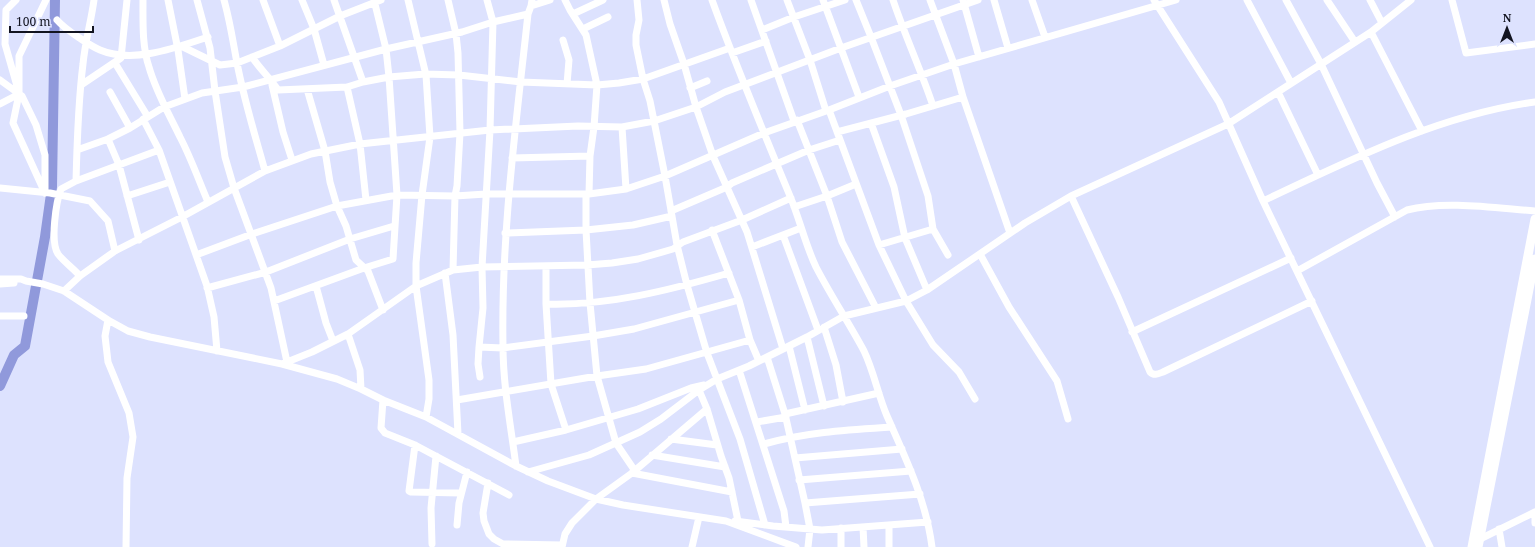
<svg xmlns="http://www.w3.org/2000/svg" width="1535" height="547" viewBox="0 0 1535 547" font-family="'Noto Serif',serif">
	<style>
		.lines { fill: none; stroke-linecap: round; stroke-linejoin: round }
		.river { stroke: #9099db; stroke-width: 10 }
		.minor { stroke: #fff; stroke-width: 7 }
		.major { stroke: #fff; stroke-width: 9 }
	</style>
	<rect width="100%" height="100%" fill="#dde2fe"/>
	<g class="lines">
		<path class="river" d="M0,386L14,355L25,346L45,237L52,187L55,0"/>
		<path class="minor" d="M16,0L6,10L5,44L17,86
			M143,0C143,22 142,46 149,67C156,92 169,114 180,137C191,158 199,181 208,202
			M168,0L178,50L185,99
			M197,0L210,48L215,91L225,157L234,188L271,288L287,362
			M224,0C230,21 233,42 237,63C244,100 255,135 265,171
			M263,0L280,46
			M302,0L314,29L324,65
			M334,0L363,82
			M408,0L426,75L430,137L422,195L416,263V286L429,380V399L426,417
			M448,0L456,34L458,53L460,133L457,186L455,196L453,270
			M487,0L493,22L490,130L482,267L483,308L479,347L503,348L593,336L634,329L739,300
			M565,0L570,10L586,35L597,85L594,127L590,156L589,194
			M637,0L639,20L636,35V45L643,79L650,101L665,176L677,245L687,285L707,353L740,439L765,525
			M664,0L670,24L684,64L696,107L713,156L747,232L783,349
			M712,0C736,66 763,131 790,196C800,220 805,244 816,267C831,296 849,323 864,351C874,372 878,395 887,416C906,459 926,500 932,547
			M751,0L794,121
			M787,0L810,60L826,111
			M823,0L859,97
			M856,0L871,37L901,115L928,196L933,229L948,255
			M893,0C905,36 921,70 933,106
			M930,0L954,64L963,97L1010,233
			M963,0L979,57
			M994,0L1008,48
			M1032,0L1045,37
			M1154,0L1219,102L1263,201L1430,547
			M1247,0L1291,83
			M1286,0L1321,64L1377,183L1395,217
			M1327,0L1355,42
			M1370,0L1382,23
			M1452,0L1466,53L1535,44
			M531,6L550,0
			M573,14L603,0
			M57,20C64,28 72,33 81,39C87,43 93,47 100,50C133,64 175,48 208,37
			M583,29L608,17
			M762,30L794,17L845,0
			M1371,32L1422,131
			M563,40L569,60L567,84
			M181,46L220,65L237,63L280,46L340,16L381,0
			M732,53L766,41
			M252,57C260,69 270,78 278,90L347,87L363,82L389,77L425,74L459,75L521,82L597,85L619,83L643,79L730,48
			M115,63L148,117
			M0,80L22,96L36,125L45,155V190
			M81,85L121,58L127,0
			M272,85L283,132L292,160
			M347,87L360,144L366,200
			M690,88L707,81
			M307,89L325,151L330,182L337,206L346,226L356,260L368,271L383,310
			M110,92L130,128
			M1278,92L1318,175
			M0,104L19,94
			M829,110L879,245L906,301L933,345L959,372L975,399
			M143,119L159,150L207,286L214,317L217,351
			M797,120L827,196L842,242L876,308
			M871,123L894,187L905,238L927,290
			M622,127L626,189
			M837,132L906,114L963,97
			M108,139L119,165L139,240
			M77,150L108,139L130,128L164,107L202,93L243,87L386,49L462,32L493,22L528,14
			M512,158L590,156
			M76,181C77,142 78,103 83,64C85,42 91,22 94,0
			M0,188L50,193L90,201L108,221L115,251
			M45,193L13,123L19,94V56L46,0
			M586,194V230L590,303L597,376L616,443L635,471
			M127,196L170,182
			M1071,196L1118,297L1150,372C1154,376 1158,374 1163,372L1312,301
			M1263,201C1350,160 1439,115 1535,102
			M794,207L827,196L856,184
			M671,211L727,187L732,183L809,150L840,140
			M712,230L739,300L750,340L759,361
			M505,233L586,230L633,225L672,216
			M783,235L818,330
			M879,245L933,229
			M752,247L801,228
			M980,254L1009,307L1057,381L1068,419
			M196,255L252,234L337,206L397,195L455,196L486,194H589L626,189L665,176L764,133L829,110L890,86L954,64L1176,0
			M546,266V304C608,306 670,290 729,273
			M1297,271L1407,210C1444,200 1496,208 1535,211
			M445,273L453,335L458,434
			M80,276C73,268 64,262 58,254C50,242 56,202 61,189L76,181L159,150
			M0,279H21L26,281L43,284L64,291L108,320L128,331L150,337L282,364L337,379L361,389L383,400L426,417L516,466L548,481L596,499L623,505L726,521L796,547
			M0,284L14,283
			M316,286L326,323L333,341
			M207,288L266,272L350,239L394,226
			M64,291L80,276L115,251L182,217L265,171L311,154L360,144L490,130L578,126L622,127L654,121L696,107L725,92L841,48L978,0
			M274,301L364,268L393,259L397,195L389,77L386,49L374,0
			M546,304L551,384L566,430
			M0,316H24
			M108,320L105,336L108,362L129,413L133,437L127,478L126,547
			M824,327L836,365L843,402
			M1132,332L1291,258
			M348,334L360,370L361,389
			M807,337L824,406
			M789,346L805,410
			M479,347L478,364L480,377
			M767,357L785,414L805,503L810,529L808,547
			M282,364L312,352L348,334L416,286L453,270L482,267L587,265L612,263L638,259L673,249L683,242L742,220L791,198
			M739,370L784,511L786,527
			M699,390L707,409L721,456L729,478L738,521
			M383,400L381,428L385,433L415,445L509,495
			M457,400L597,376L646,369L750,340
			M785,414L879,393
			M757,422L786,417
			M671,439L717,445
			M513,442L566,430L638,409L691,388L704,385
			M764,444C808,432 847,430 892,427
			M415,445L409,491L411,492L461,493
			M652,455L725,467
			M795,458L902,449
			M516,466C511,427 503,386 503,346C501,235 516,125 528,14L531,6L532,0
			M528,472L589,455L640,432L661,419L699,390L717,379L749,366L807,337L844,316L906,301L927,290L1025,223L1071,196L1228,124L1371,32L1411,0
			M632,473L732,492
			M799,480L911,471
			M488,483L483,513L484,521L489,534L494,539L503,544L562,545
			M805,503L920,494
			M1535,512V523
			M735,521L773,526L822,530L928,522
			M457,525L459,503L467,472
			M863,527L864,547
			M1499,529L1502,547
			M1478,540L1535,512
			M432,544L431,508L436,456
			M562,547L565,534L572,523L596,499L632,473L707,409
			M692,547L699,517
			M841,547V528
			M889,547V525"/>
		<path class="major" d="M1472,547L1535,219
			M1478,547L1535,259"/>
	</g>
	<g transform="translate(1507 28)" stroke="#dde2fe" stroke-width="3" paint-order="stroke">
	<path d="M0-3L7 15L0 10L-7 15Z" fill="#121420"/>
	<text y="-6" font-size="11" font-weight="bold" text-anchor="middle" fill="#121420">N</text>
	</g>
	<path d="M10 26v6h83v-6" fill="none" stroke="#121420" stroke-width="2"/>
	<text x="16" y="26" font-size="12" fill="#121420" stroke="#dde2fe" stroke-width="3" paint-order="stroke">100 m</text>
</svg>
